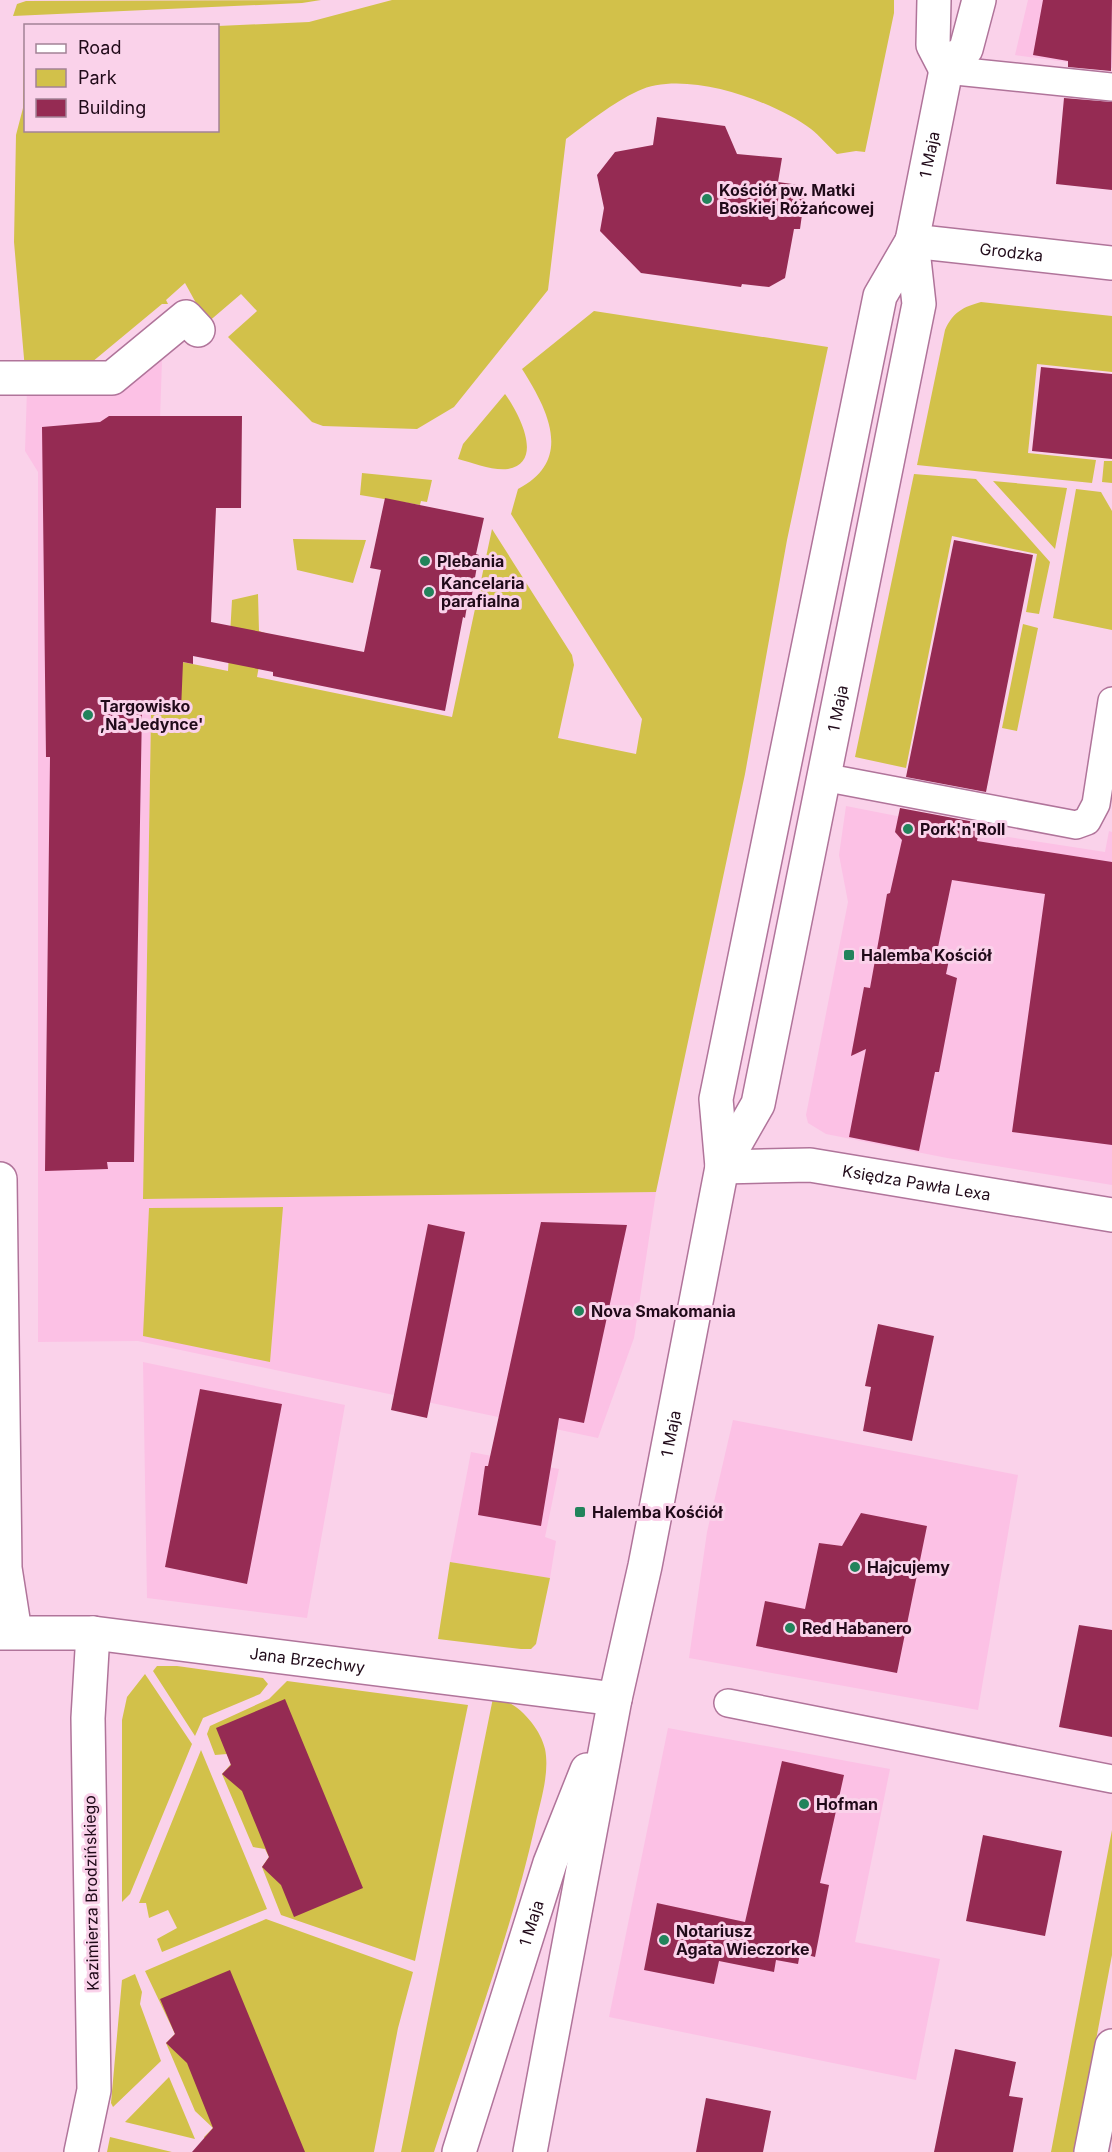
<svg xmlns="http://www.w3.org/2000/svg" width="1112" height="2152" viewBox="0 0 1112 2152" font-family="Inter,sans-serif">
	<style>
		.built { fill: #fcc1e5 }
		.green { fill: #d2c14a }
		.building { fill: #952b53 }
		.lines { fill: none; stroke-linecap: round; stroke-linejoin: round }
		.lane-casing { stroke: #b0749a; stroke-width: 30 }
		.street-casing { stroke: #b0749a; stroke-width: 36 }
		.secondary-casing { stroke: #b0749a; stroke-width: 36 }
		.lane { stroke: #fff; stroke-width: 27 }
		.street { stroke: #fff; stroke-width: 33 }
		.secondary { stroke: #fff; stroke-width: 33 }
		.poi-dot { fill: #22835b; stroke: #fad2ea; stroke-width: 2 }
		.labels { text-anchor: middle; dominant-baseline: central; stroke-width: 6; stroke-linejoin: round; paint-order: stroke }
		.street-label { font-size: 16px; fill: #200a19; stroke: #fad2ea }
		.poi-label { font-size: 16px; font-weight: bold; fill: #200a19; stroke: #fad2ea; text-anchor: start }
	</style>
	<rect width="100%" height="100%" fill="#fad2ea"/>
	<path class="built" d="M1028,0H1112V68L1015,55Z
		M162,360L152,659L143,1199L656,1192L634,1338L598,1438L138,1341L38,1342V472L25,451L27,389L118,392Z
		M846,806L989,834L1105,852L1109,831L1112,832V1185L947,1158L826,1134L808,1123L806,1115L848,902L839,855Z
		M143,1362L345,1405L307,1618L147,1598Z
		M733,1420L1018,1475L978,1710L689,1658L707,1532Z
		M471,1452L559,1469L545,1537L556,1541L550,1578L450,1562Z
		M668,1728L890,1769L855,1942L940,1959L916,2080L609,2017Z"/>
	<path class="green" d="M321,0L302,3L13,16L17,4L26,1Z
		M392,0H894V13L865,152L856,151L837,154C828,146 820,136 811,129C772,100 684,69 638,91C612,103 589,122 566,139L548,290L454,407L417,429L323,426L312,422L228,337L257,311L241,294L207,323L185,283L166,300L168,304H162L80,372L25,370L14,242L16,135L23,108L24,36L26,130H218V26L309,22Z
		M981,302L1112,316V372L1037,364L1028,453L1096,460L1092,483L917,465L945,330C953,312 963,307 981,302Z
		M594,311L828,347L787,540L745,774L656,1192L143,1199L152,656L228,671L232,600L258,594L259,631L265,633L257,677L452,717L492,529L572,655L574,665L558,738L636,754L642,719L511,514L518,489C574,460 548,410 522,369Z
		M505,394C517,410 546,462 508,469C493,471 473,463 458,459L463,444Z
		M1104,461H1112V483L1102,482Z
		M362,473L432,480L427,502L421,501L420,505L360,495Z
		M914,474L976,479L1050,562L1039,614L1026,612L1037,554L952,536L906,768L855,757Z
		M993,481L1067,488L1055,549Z
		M1076,489L1101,492L1112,511V630L1053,618Z
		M293,539L366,540L353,583L297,570Z
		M1023,624L1038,628L1017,731L1002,728Z
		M283,1207L270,1362L143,1336L149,1208Z
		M450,1562L550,1578L536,1644L531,1649H521L438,1639Z
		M157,1666H177L263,1678L268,1684L260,1694L203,1718L195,1736L153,1671Z
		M145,1674L192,1744L130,1894L122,1902V1720L127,1697Z
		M287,1681L468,1705L415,1961L281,1915L262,1867L269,1857L265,1849L253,1847L222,1774L231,1764L227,1754L215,1755L207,1734L210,1726L269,1699Z
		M493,1698C516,1699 540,1727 545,1749C550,1774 540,1802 535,1826C510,1937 469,2044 434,2152H401Z
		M201,1750L267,1909L162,1952L157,1939L177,1928L168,1910L149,1918L146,1903H139Z
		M1112,1830V1955L1075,2152H1051Z
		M266,1919L413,1972L398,2028L374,2152H211L204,2137L213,2128L195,2111L166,2043L175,2034L145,1971Z
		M135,1974L142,1992L140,2004L161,2061L113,2107L111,2103L122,1980Z
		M169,2077L195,2139L125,2122Z
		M110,2137L172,2152H107Z"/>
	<path class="building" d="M1043,0H1112L1111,71L1068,67V61L1033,55Z
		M1064,98L1112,102V190L1056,184Z
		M657,117L725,126L737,154L782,158L778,182L806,186L800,229H794L785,278L769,287L742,284L741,287L641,273L600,231L604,208L597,175L615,152L653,145Z
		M1041,367L1112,374V459L1032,451Z
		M109,416H242L241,508H216L211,622L364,652L381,570L370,568L385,498L484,518L476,554L479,555L471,600H468L465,618L463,617L445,711L273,676V672L193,656V664L183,662L181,710L142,709L134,1162H107L108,1169L45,1171L50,757H46L42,427L100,422Z
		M954,540L1033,555L986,792L906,777Z
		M900,808L980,823L977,841L1112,862V1145L1012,1132L1045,894L952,880L936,957L949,960L946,974L957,978L939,1072H935L919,1151L849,1137L866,1049L851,1056L864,987L870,988L887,894L890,893L902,840L895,832Z
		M541,1222L627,1225L584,1423L559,1418L541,1526L478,1515L485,1466H488Z
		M428,1224L465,1232L427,1418L391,1410Z
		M878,1324L934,1336L912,1441L863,1431L871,1387L865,1386Z
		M200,1389L282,1404L247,1584L165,1567Z
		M861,1513L927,1526L897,1673L756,1646L765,1601L805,1609L819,1543L842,1546Z
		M1079,1625L1112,1630V1737L1059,1727Z
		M285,1699L363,1888L294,1917L281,1885L262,1867L269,1857L242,1791L222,1774L231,1765L216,1728Z
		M782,1761L844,1775L820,1883L829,1885L815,1957L800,1953L798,1964L776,1960L774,1972L719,1961L714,1984L644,1970L657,1903L745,1922Z
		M983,1835L1062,1851L1045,1936L966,1921Z
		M230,1970L305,2152H192L213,2128L187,2063L166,2043L175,2034L160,1999Z
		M955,2049L1016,2062L1009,2096L1023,2098L1013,2152H934Z
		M706,2098L771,2111L763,2152H696Z"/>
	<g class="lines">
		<defs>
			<path id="lane" d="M946,70L1112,87
				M823,777L1076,825L1087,821L1096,804L1112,701
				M728,1703L1112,1779"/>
			<g id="street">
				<path id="s1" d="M912,241L1112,263"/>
				<path d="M0,378H112L186,317L198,330"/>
				<path id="s2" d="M722,1167L810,1165L1112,1215"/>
				<path d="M0,1179L5,1568L15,1632"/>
				<path id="s3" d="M0,1633H93L615,1699"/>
				<path d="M81,2152L94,2090L88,1718L93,1633"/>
				<path d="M1091,2152L1112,2046"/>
			</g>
			<g id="secondary">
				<path d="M934,0L933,45L946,70"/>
				<path id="s4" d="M722,1167L758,1104L919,304L912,241L946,70L966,49L979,0"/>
				<path id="s5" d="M459,2152L550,1863L587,1770"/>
				<path id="s6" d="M530,2152L615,1699L645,1566L722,1167L716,1099L880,296L912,241"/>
			</g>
		</defs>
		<use href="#lane" class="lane-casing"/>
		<use href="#street" class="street-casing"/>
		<use href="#secondary" class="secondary-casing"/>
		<use href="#lane" class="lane"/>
		<use href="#street" class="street"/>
		<use href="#secondary" class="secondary"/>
	</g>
	<g class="poi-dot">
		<circle cx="707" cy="199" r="6"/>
		<circle cx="425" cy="561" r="6"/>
		<circle cx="429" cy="592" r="6"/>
		<circle cx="88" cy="715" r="6"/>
		<circle cx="908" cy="829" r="6"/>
		<rect x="843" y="949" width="12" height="12" rx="3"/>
		<circle cx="579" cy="1311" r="6"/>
		<rect x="574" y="1506" width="12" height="12" rx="3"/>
		<circle cx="855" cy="1567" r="6"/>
		<circle cx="790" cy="1628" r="6"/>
		<circle cx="804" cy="1804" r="6"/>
		<circle cx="664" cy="1940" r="6"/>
	</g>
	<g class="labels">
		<g class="street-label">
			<text stroke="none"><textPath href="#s4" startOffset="1040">1 Maja</textPath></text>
			<text stroke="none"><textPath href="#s1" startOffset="100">Grodzka</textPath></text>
			<text stroke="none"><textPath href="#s4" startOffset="476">1 Maja</textPath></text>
			<text stroke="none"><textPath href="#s2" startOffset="196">Księdza Pawła Lexa</textPath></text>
			<text stroke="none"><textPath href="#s6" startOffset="732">1 Maja</textPath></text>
			<text stroke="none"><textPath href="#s3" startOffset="309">Jana Brzechwy</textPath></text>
			<text transform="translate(91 1893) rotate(-91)">Kazimierza Brodzińskiego</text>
			<text stroke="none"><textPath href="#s5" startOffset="240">1 Maja</textPath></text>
		</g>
		<g class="poi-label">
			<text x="719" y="190">Kościół pw. Matki<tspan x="719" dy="18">Boskiej Różańcowej</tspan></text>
			<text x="437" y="561">Plebania</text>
			<text x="441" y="583">Kancelaria<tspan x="441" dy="18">parafialna</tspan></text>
			<text x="100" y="706">Targowisko<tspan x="100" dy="18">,Na Jedynce'</tspan></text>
			<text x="920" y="829">Pork'n'Roll</text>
			<text x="861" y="955">Halemba Kościół</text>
			<text x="591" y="1311">Nova Smakomania</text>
			<text x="592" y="1512">Halemba Kośćiół</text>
			<text x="867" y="1567">Hajcujemy</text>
			<text x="802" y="1628">Red Habanero</text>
			<text x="816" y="1804">Hofman</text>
			<text x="676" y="1931">Notariusz<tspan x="676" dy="18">Agata Wieczorke</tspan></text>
		</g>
	</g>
	<rect x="24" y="24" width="195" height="108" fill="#fad2ea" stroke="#a38296" stroke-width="1.5"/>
	<rect x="36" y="44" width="30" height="9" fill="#ffffff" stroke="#a38296" stroke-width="1.5"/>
	<text x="78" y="54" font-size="18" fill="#200a19">Road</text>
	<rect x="36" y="69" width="30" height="18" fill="#d2c14a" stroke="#a38296" stroke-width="1.5"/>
	<text x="78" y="84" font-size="18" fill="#200a19">Park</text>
	<rect x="36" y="99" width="30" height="18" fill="#952b53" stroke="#a38296" stroke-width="1.5"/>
	<text x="78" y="114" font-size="18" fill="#200a19">Building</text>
</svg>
